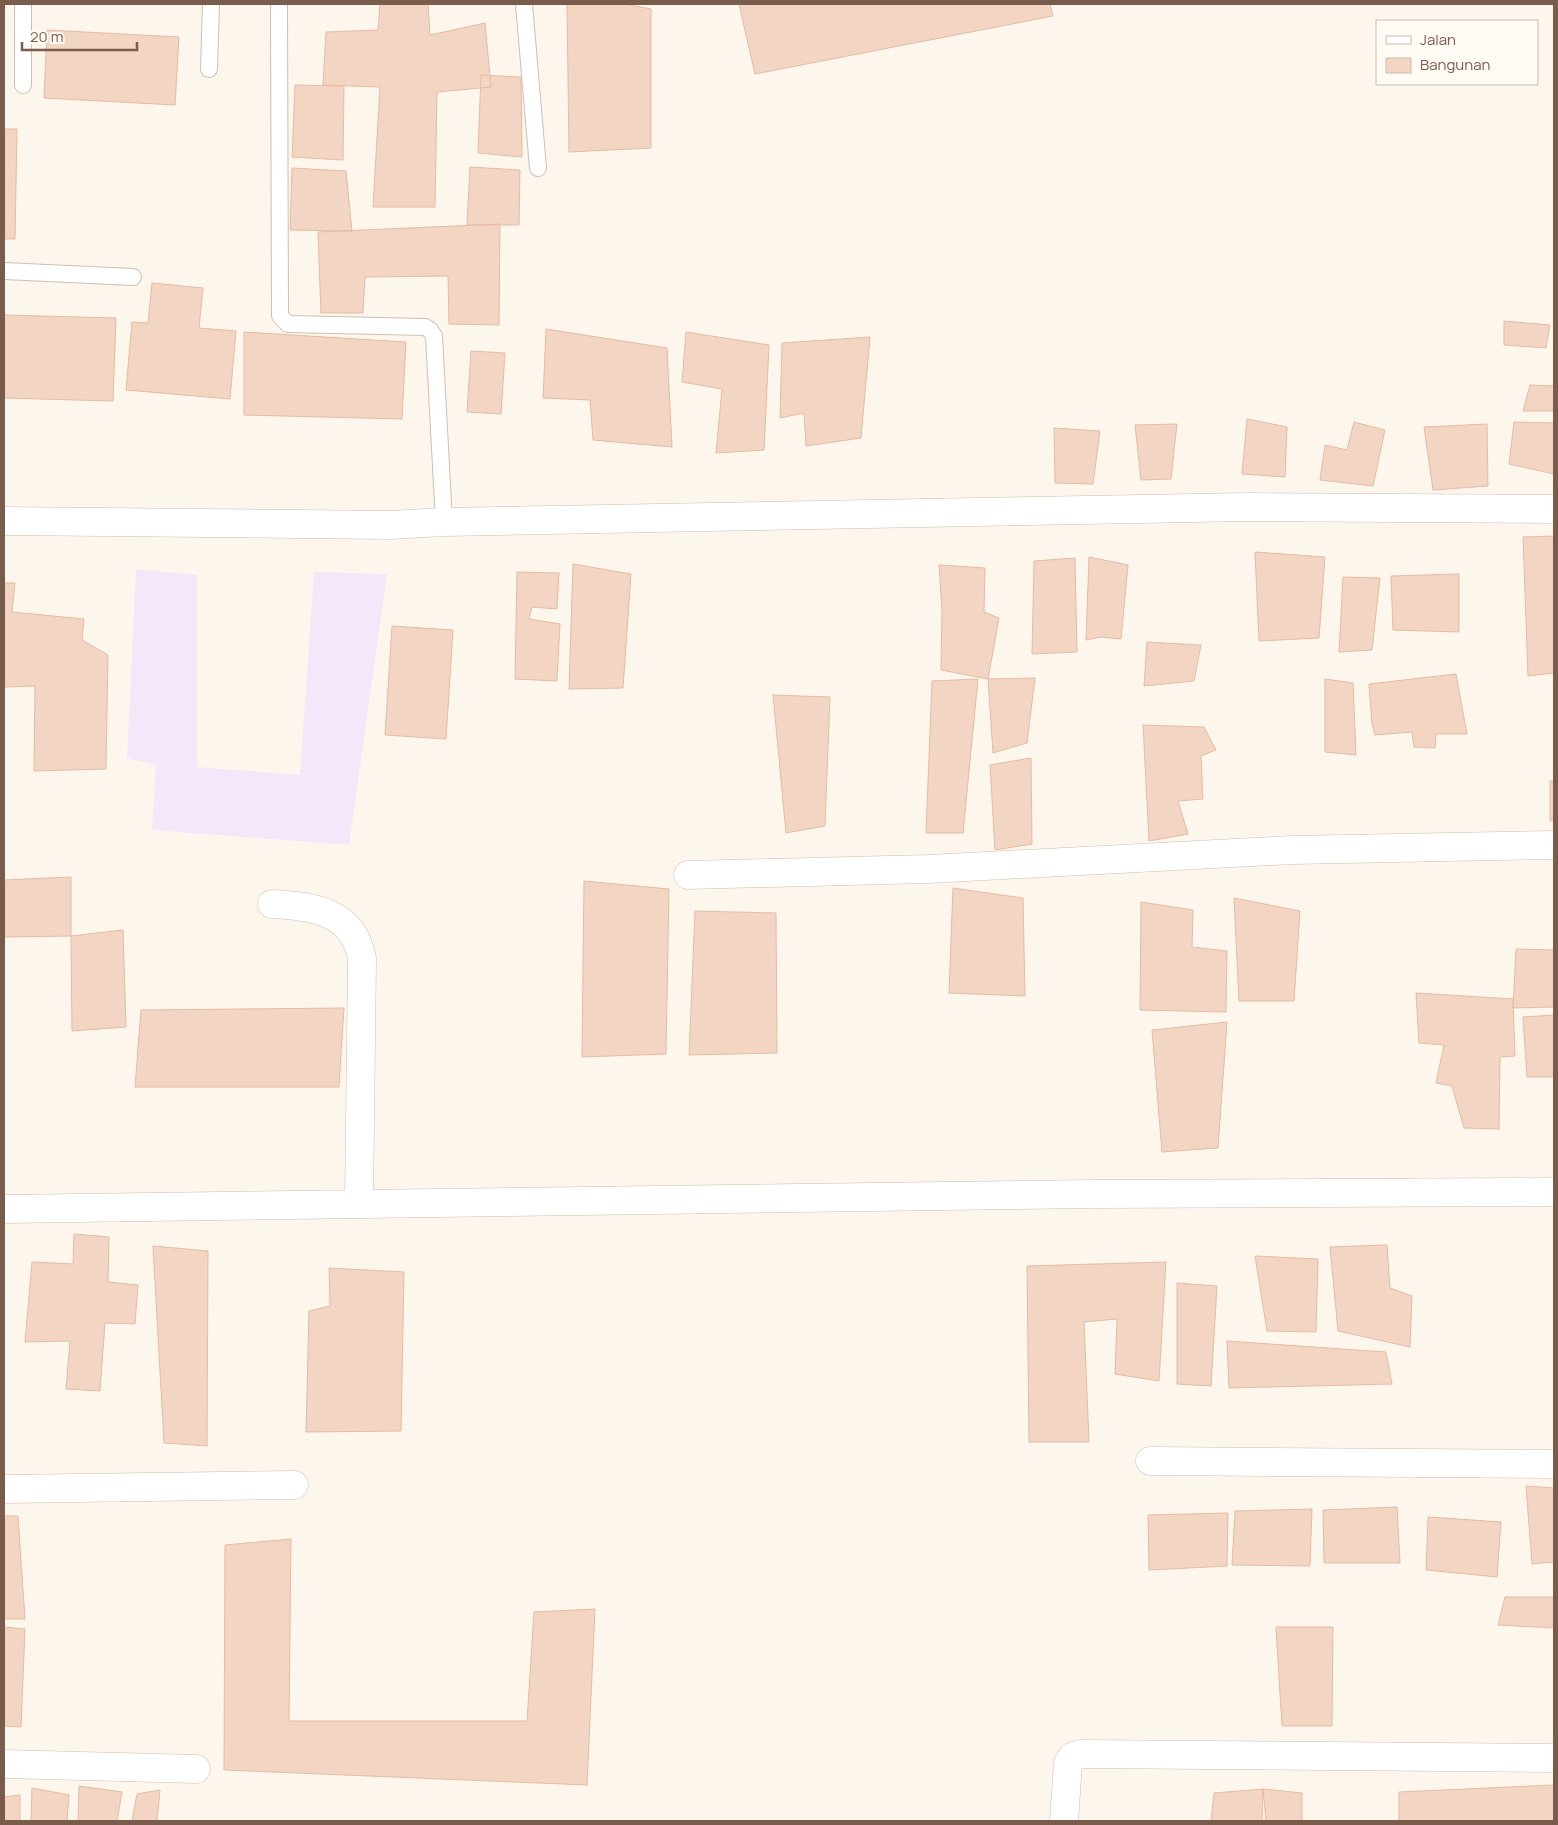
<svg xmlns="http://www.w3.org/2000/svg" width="1558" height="1825" viewBox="0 0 1558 1825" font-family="Manrope,sans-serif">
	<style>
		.education { fill: #f3e8fa }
		.building { fill: #f3d5c3; stroke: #e6bba3 }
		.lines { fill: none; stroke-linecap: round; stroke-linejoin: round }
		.lane-casing { stroke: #d1beb0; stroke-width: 18 }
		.street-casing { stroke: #d1beb0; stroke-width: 29 }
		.lane { stroke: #fff; stroke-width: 16 }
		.street { stroke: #fff; stroke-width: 28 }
	</style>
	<rect width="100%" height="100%" fill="#fdf6ec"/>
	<path class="education" d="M136,569L197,575V767L300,775L314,572L387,574L349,845L152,830L156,765L127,758Z"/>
	<path class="building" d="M380,4H428L430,35L485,23L491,87L437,92L435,207H373L380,87L323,85L326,32L378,30Z
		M567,4H625L651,9V148L569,152Z
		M739,4H1050L1053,16L755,74Z
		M47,30L179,37L175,105L44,98Z
		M481,75L521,77L522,157L478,153Z
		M295,85L344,86L343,160L292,157Z
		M4,129H17L15,239H4Z
		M470,167L520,170L519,225H467Z
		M292,168L346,171L352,231L290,230Z
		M500,224L499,325L449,324L448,276L365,277L363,313H321L318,232Z
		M152,283L203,288L199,328L236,331L230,399L126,390L132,322L148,323Z
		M4,315L116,318L113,401L4,398Z
		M1504,321L1550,325L1546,348L1504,345Z
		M546,329L667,348L672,447L593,440L590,400L543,398Z
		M244,332L406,342L402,419L244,415Z
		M686,332L769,345L764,450L716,453L722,389L682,382Z
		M870,337L861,438L806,446L804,413L780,418L782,343Z
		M471,351L505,353L501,414L467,412Z
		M1530,385L1554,386V411H1523Z
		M1247,419L1287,427L1285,477L1242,474Z
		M1354,422L1385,430L1373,486L1320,480L1325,445L1347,450Z
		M1514,422L1554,423V474L1509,464Z
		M1177,424L1171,479L1141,480L1135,425Z
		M1487,424L1488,486L1433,490L1424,427Z
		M1054,428L1100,431L1093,484L1055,483Z
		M1554,536V673L1528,676L1523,537Z
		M1255,552L1325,557L1319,638L1259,641Z
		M1089,557L1128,565L1121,639L1101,637L1086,640Z
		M1075,558L1077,652L1032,654L1034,561Z
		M573,564L631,574L623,688L569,689Z
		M939,565L985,568L984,612L999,618L988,679L941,670L942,610Z
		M517,572L559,573L557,609L532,607L529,619L560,624L557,681L515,679Z
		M1459,574V632L1393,630L1391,576Z
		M1343,577L1380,578L1372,650L1339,652Z
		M4,583H15L12,612L84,619L82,640L108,655L106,769L34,771L35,686L4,687Z
		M392,626L453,630L446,739L385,735Z
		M1147,642L1201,645L1194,681L1144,686Z
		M1456,674L1467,734H1436L1435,748L1414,747L1412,732L1375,735L1372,724L1369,684Z
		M1035,678L1027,743L993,753L988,679Z
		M978,679L963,833H926L932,681Z
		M1325,679L1353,683L1356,755L1325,752Z
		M773,695L830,697L825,826L786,833Z
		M1143,725L1204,727L1216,750L1201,756L1203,799L1178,801L1188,834L1149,841Z
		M1031,758L1032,844L995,850L990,765Z
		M1550,781H1554V821H1550Z
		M71,877V936L4,937V880Z
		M584,881L669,889L666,1054L582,1057Z
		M953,888L1023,898L1025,996L949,993Z
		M1234,898L1300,911L1294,1001H1239Z
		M1141,902L1193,910L1192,947L1227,951L1226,1012L1140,1010Z
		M695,911L776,913L777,1053L689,1055Z
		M123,930L126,1027L72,1031L71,936Z
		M1516,949L1554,950V1007L1513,1008Z
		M1416,993L1513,999L1515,1056L1500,1057L1499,1129L1464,1128L1452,1086L1436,1083L1444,1045L1419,1043Z
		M344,1008L339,1087H135L141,1010Z
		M1554,1015V1077H1527L1523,1017Z
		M1227,1022L1218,1148L1162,1152L1152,1030Z
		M74,1234L109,1237L108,1282L138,1285L135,1324L105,1323L100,1391L66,1389L70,1341L25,1342L32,1262L73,1264Z
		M1387,1245L1390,1288L1412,1296L1410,1347L1338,1331L1330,1247Z
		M153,1246L208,1251L207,1446L164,1443Z
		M1255,1256L1318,1259L1316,1332L1267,1331Z
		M1166,1262L1159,1381L1115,1374L1117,1319L1084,1322L1089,1442H1029L1027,1266Z
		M329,1268L404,1272L401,1431L306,1432L309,1311L330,1306Z
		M1177,1283L1217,1286L1211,1386L1177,1384Z
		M1227,1341L1386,1352L1392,1384L1229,1388Z
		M1526,1486L1554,1488V1562L1532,1564Z
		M1397,1507L1400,1563H1324L1323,1510Z
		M1312,1509L1310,1566L1232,1565L1235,1511Z
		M1228,1513L1227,1566L1149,1570L1148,1515Z
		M4,1516H18L25,1619H4Z
		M1428,1517L1501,1522L1497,1577L1426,1570Z
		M291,1539L289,1721H527L534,1612L595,1609L587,1785L224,1770L225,1545Z
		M1505,1597H1554V1628L1498,1625Z
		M4,1627L25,1629L21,1727L4,1726Z
		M1276,1627H1333L1332,1726H1282Z
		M1554,1785V1821H1399V1792Z
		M79,1786L122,1792L117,1821H78Z
		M32,1788L69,1795L67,1821H31Z
		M1263,1789L1262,1821H1211L1214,1793Z
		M1263,1789L1302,1793V1821H1266Z
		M160,1790L157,1821H132L137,1794Z
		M20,1795V1821H4V1797Z"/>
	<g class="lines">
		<defs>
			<path id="lane" d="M279,4L280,316L288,324L425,327L430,330L434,336L444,522
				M524,4L538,168
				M209,69L211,4
				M23,85V4
				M4,271L133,277"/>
			<path id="street" d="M4,521L390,525L444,522L1249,507L1554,509
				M688,875L928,869L1292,850L1554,845
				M272,904C312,906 354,911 362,959L359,1204
				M4,1209L1094,1194L1554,1192
				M1150,1461L1554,1464
				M4,1489L294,1485
				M4,1764L196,1769
				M1064,1821L1068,1763L1073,1756L1080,1754L1554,1758"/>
		</defs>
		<use href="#lane" class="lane-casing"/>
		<use href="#street" class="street-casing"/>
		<use href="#lane" class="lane"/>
		<use href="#street" class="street"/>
	</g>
	<rect width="1558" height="1825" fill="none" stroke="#7a5c4d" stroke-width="10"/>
	<rect x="1376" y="20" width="162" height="65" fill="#fffaf3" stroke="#cabbb1"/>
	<rect x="1386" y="36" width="25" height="8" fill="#ffffff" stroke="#cabbb1"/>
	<text x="1420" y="45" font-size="15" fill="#7a5c4d">Jalan</text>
	<rect x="1386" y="58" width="25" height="15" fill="#f3d5c3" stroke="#cabbb1"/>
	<text x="1420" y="70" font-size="15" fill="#7a5c4d">Bangunan</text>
	<path d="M22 42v8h115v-8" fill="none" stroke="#7a5c4d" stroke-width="2.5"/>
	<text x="30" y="42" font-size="15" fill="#7a5c4d" stroke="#fffaf3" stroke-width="4" paint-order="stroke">20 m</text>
</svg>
